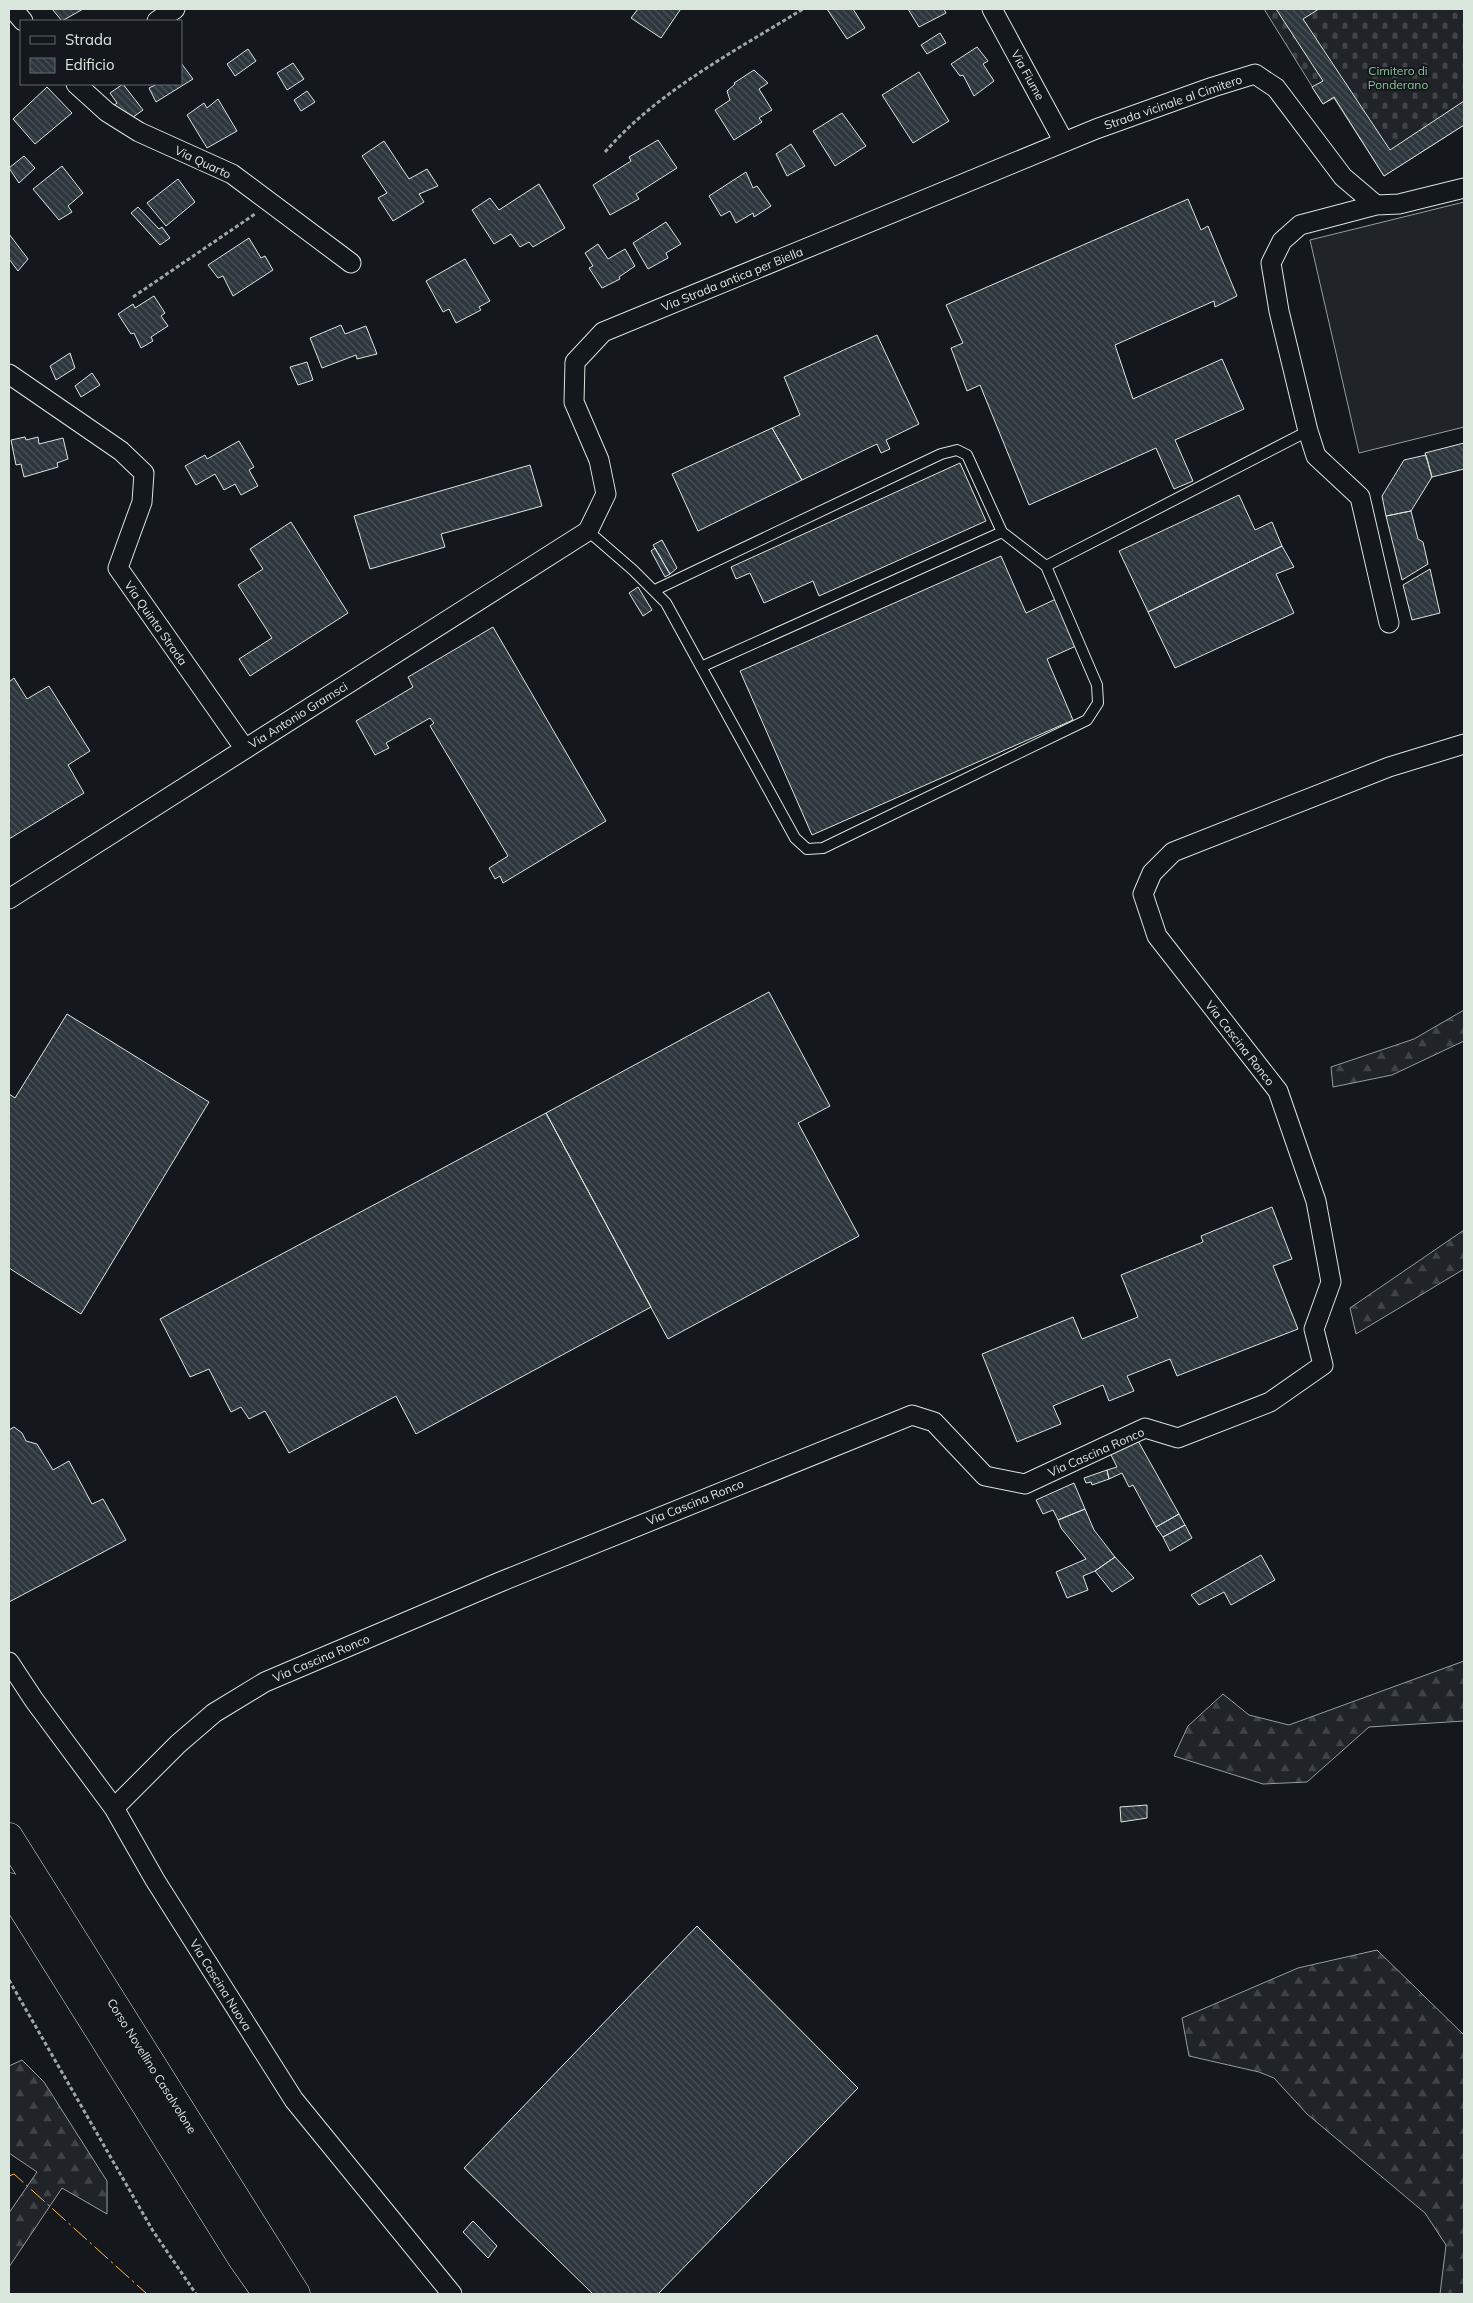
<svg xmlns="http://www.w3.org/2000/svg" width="1473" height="2303" viewBox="0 0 1473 2303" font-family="Mulish,sans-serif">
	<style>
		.forest { fill: url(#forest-firs); stroke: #939e99 }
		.cemetery { fill: url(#cemetery-stones); stroke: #939e99 }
		.pitch { fill: #202428; stroke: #939e99 }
		.building { fill: url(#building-back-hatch); stroke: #d8e6dc }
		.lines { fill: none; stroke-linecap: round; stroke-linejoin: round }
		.service-casing { stroke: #d8e6dc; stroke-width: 12 }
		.minor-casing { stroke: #d8e6dc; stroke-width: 21 }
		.trunk-casing { stroke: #d8e6dc; stroke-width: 29 }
		.path { stroke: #9da8a2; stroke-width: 3; stroke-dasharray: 4 2.5; stroke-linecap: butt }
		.service { stroke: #14181c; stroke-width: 10 }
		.minor { stroke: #14181c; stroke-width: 19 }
		.trunk { stroke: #14181c; stroke-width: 28 }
		.power { stroke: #ffb74d; stroke-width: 1; stroke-dasharray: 18 4 2.5 4; stroke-linecap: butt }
		.labels { text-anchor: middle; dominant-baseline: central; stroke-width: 4; stroke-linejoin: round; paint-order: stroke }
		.park-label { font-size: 12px; fill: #8ac095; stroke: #14181c }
		.street-label { font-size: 12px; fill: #d8e6dc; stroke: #14181c }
	</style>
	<defs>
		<pattern id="forest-firs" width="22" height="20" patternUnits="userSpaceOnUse" patternTransform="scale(1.25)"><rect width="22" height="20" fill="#202428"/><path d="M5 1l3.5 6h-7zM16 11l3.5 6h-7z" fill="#404447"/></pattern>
		<pattern id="cemetery-stones" width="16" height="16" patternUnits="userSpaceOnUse" patternTransform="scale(1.25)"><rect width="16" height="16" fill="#202428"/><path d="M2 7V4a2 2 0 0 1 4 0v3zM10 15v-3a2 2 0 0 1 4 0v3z" fill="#404447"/></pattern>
		<pattern id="building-back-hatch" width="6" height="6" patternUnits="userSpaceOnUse" patternTransform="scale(1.25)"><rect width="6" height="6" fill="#2c363c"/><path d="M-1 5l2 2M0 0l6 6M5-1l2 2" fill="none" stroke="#4a5358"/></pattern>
	</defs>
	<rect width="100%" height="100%" fill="#14181c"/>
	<path class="forest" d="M1464,1010V1041L1392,1075L1333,1087L1331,1067L1414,1039Z
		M1464,1230V1269L1356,1334L1350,1308Z
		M1464,1661V1721L1369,1727L1307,1782L1263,1784L1174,1756L1188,1726L1223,1694L1249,1715L1289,1725Z
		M1377,1950L1464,2035V2294H1440L1446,2245L1425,2213L1307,2114L1274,2078L1259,2072L1189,2056L1182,2018L1298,1968Z
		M22,2060L44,2082L107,2181V2214L62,2188L9,2267V2213L37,2172L9,2153V2066Z"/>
	<path class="cemetery" d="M1264,9H1464V125L1384,176L1334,98L1323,104Z"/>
	<path class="pitch" d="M1464,202V427L1359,453L1310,240Z"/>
	<path class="building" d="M52,9H83L62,21Z
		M638,9H679L680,10L661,38L631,18Z
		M827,9H853L865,28L847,39Z
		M908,9H944L946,13L919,27Z
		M1276,9H1319L1303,19L1390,150L1464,101V125L1384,176L1334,97L1323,104L1312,87L1323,81Z
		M940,33L946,43L927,54L921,45Z
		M977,47L988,61L983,64L994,81L974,96L963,75L960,76L951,64Z
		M248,49L256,61L235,76L227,64Z
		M181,63L193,79L156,102L149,88L157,84H181Z
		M293,63L304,79L287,90L277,73Z
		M754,70L768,83L759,89L772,110L759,118L762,122L734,140L715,110L730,100L727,91L735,84L734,83Z
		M919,72L949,121L913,143L882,95Z
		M123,84L143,110L129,120L110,108L117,103L110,93Z
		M47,87L72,113L35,144L13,119Z
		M307,91L315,102L301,111L294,100Z
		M218,99L237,131L207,148L187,115L204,103L207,108Z
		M842,113L866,146L835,166L813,131Z
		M658,140L677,168L636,194L639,199L610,215L593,185L631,161L629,157Z
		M384,141L409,179L427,169L438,186L419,194L424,202L393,221L378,198L387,193L362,156Z
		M791,144L805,166L787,176L776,154Z
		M24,156L35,168L19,183L9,168Z
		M62,166L83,193L68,206L72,212L59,220L33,189Z
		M746,172L753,188L757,186L771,206L754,217L753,213L736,223L730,211L721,216L709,196Z
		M178,179L195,202L166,226L147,203Z
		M539,184L565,228L533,247L529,242L520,247L511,234L494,244L472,210L490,198L499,210Z
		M1188,199L1201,230L1208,226L1237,296L1215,307L1214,301L1115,345L1133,399L1222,359L1244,409L1175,440L1193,481L1174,489L1156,448L1029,505L980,385L967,391L951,348L963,343L946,305Z
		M138,207L159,229L162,227L170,238L160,245L131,213Z
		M666,222L681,244L666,253L668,258L648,269L633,243Z
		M9,234L28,259L18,271L9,259Z
		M249,238L261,258L265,256L273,270L233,296L223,276L218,278L208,265Z
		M598,244L608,259L625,249L635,266L619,277L620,279L602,288L589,268L593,266L585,253Z
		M465,259L490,301L479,307L481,310L456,323L449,309L443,312L426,281Z
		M154,296L165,313L161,316L168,326L151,337L153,341L141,348L134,333L131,334L118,314L133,304L135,308Z
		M341,325L345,334L366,326L377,354L357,359L356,355L322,368L310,338Z
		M877,335L919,424L886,440L890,449L881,453L877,444L802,480L772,428L800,415L784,377Z
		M70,353L75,368L56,380L50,366Z
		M307,362L313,380L298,385L290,367Z
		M92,373L100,385L81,397L75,386Z
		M772,428L802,480L698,531L672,474Z
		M25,437L26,440L38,437L39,444L63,438L68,459L57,463L58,467L24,477L21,464L16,465L11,440Z
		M239,441L254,467L249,470L258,486L241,495L235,484L224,490L215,474L196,485L185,466L205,455L207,459Z
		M1464,443V469L1432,477L1425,453Z
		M1426,455L1432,477L1411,511L1386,516L1382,496L1404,460Z
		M960,463L986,521L819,596L813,581L764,603L750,573L736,579L731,567Z
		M530,465L542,506L441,534L445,547L370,569L354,516Z
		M1239,495L1255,530L1272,522L1282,546L1148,612L1119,551Z
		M1411,511L1418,539L1423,542L1428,564L1402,580L1386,516Z
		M291,522L348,613L250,676L239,659L272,638L238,585L263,569L250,549Z
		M662,540L677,568L670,574L653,545Z
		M1282,546L1294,567L1276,574L1294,613L1175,668L1148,612Z
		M655,548L670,574L665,577L651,551Z
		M1001,556L1026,613L1056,599L1076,646L1047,659L1073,720L812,835L740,671Z
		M1430,569L1440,613L1412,620L1403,585Z
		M638,587L652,610L643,616L629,593Z
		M493,627L606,821L503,883L500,876L495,879L489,868L508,856L430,726L434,723L430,718L386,743L389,748L375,755L356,721L413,687L408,677Z
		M14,678L27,699L49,686L90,751L68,765L84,793L9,839V682Z
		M769,992L830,1106L798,1123L859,1236L668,1339L546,1113Z
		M67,1014L209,1102L81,1314L9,1268V1094L15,1098Z
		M546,1113L651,1307L416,1434L396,1396L289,1453L265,1411L249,1419L241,1407L231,1412L209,1369L190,1377L160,1319Z
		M1272,1207L1292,1259L1273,1266L1298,1329L1177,1376L1170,1359L1127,1376L1134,1391L1109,1401L1103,1385L1098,1387L1053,1406L1061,1424L1017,1442L982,1354L1073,1317L1082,1339L1138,1317L1121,1275L1203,1242L1201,1236Z
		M14,1427L22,1433L26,1441L37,1444L53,1470L69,1461L92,1504L103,1499L126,1540L9,1602V1430Z
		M1137,1439L1179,1514L1156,1527L1133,1485L1129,1487L1122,1473L1109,1479L1107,1470L1117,1467L1109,1451Z
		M1107,1470L1109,1479L1092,1485L1091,1482L1086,1483L1084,1478Z
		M1074,1483L1085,1509L1058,1520L1053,1510L1043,1514L1036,1500Z
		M1085,1509L1094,1530L1115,1557L1095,1571L1083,1576L1088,1590L1067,1598L1056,1572L1086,1559L1061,1528L1058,1520Z
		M1179,1514L1185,1525L1163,1537L1156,1527Z
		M1185,1525L1192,1538L1170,1551L1163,1537Z
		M1261,1555L1275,1580L1231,1605L1224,1592L1199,1605L1191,1595Z
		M1115,1557L1134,1578L1112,1592L1095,1571Z
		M1147,1805V1818L1121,1822L1120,1807Z
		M697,1926L858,2088L658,2294H593L464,2168Z
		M473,2221L497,2246L488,2258L463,2232Z"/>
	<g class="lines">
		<defs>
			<path id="service" d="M588,531L633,570L666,603L795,838L807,849L823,848L1087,720L1098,703L1097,685L1046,566L1002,532L967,455L957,450L941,454L655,590
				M1046,566L1308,431
				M701,667L1002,532"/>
			<path id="minor" d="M13,9L23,21
				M992,9L1064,142
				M157,21L175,9
				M76,84L107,112L139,132L232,174L351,263
				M1376,205L1300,225L1282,241L1271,263L1279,311L1308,431L1316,456L1360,497L1389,623
				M9,374L121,451L144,473L142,502L118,568L245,749
				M9,899L588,531L606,494L599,460L574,402L575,362L603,332L1096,129L1213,87L1255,74L1276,88L1343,177L1376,205L1399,204L1464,188
				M9,1662L34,1700L114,1808L155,1880L294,2100L452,2294
				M114,1808L178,1744L214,1713L265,1682L500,1582L912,1415L934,1422L985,1476L1025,1484L1145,1428L1178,1438L1270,1402L1323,1365L1314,1329L1331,1282L1316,1201L1278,1091L1157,936L1143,894L1152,873L1173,852L1389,767L1464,744"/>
			<path id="trunk" d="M9,1837L296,2294
				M9,1887L243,2260L267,2294"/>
		</defs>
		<use href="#service" class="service-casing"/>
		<use href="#minor" class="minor-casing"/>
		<use href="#trunk" class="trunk-casing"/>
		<path class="path" d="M605,152C658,91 735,51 803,9
			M133,297L255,214
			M9,1980L153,2231L196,2294"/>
		<use href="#service" class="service"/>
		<use href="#minor" class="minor"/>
		<use href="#trunk" class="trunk"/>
		<path class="power" d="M9,2176L14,2174L147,2294"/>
	</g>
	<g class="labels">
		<g class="park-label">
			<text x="1398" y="70">Cimitero di<tspan x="1398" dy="14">Ponderano</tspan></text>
		</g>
		<g class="street-label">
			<text transform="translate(1028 75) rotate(61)">Via Fiume</text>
			<text transform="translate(1173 102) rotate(-19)">Strada vicinale al Cimitero</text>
			<text transform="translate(203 162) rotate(25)">Via Quarto</text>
			<text transform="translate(732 279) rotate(-22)">Via Strada antica per Biella</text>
			<text transform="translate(156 623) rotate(55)">Via Quinta Strada</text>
			<text transform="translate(298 715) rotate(-32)">Via Antonio Gramsci</text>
			<text transform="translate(1240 1043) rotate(52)">Via Cascina Ronco</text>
			<text transform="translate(1096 1452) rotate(-24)">Via Cascina Ronco</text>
			<text transform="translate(695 1502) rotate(-22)">Via Cascina Ronco</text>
			<text transform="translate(321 1658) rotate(-23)">Via Cascina Ronco</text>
			<text transform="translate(221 1985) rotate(58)">Via Cascina Nuova</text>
			<text transform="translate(152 2066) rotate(58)">Corso Novellino Casalvolone</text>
		</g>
	</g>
	<rect width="1473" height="2303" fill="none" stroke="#d8e6dc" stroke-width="20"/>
	<rect x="20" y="20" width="162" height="65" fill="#14181c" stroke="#626a69"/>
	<rect x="30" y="36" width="25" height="8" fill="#14181c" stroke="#626a69"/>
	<text x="65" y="45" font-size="15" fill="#d8e6dc">Strada</text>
	<rect x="30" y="58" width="25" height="15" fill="url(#building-back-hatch)" stroke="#626a69"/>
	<text x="65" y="70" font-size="15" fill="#d8e6dc">Edificio</text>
</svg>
